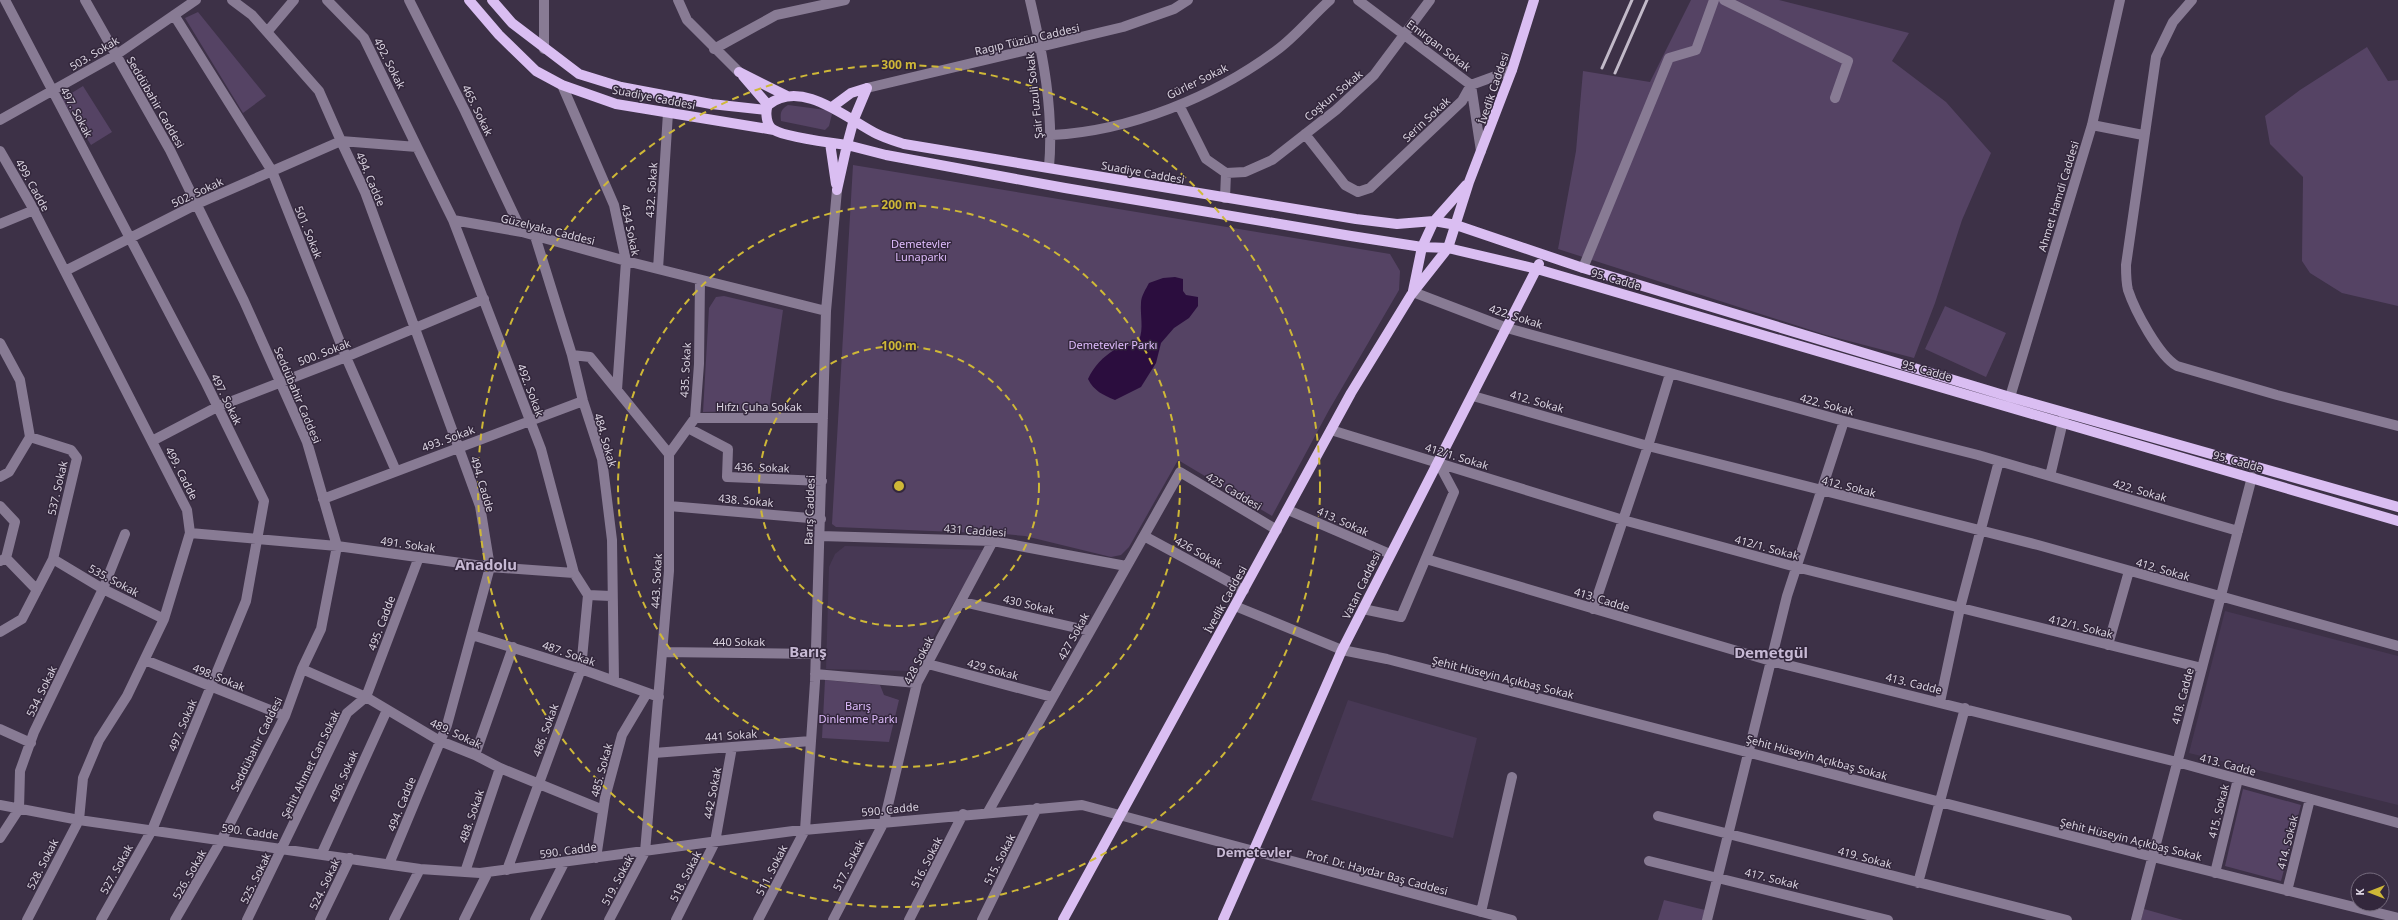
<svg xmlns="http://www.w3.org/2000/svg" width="2398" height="920" viewBox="0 0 2398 920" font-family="'Noto Sans',sans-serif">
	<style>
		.built { fill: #473854 }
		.green { fill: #554364 }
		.water { fill: #2b0d3e }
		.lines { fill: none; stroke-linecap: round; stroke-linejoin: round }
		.minor { stroke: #887b94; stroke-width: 10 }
		.major { stroke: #dabef2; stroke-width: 10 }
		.rail { stroke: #c2bac9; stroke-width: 3 }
		.ring { fill: none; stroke: #cfb837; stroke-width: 2; stroke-dasharray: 7 5 }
		.labels { text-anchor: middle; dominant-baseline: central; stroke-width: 3; stroke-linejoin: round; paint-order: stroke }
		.street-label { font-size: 11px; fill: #dad3e0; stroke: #33273c }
		.park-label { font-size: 11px; fill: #e0bdfe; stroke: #33273c }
		.quarter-label { font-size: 13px; font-weight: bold; fill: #c7b9d4; stroke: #33273c }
		.district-label { font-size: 15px; font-weight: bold; fill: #c7b9d4; stroke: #33273c }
		.centre { fill: #cfb837; stroke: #33273c; stroke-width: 2 }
		.ring-label { font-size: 12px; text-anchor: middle; font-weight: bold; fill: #cfb837; stroke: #33273c; stroke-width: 3; stroke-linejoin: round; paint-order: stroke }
	</style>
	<rect width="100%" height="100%" fill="#3d3147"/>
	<path class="built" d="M845,546L985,550L913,671L826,669L829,567L835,554Z
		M2225,611L2398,656V805L2189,753Z
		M1348,700L1477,738L1453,838L1311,800Z"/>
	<path class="green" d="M1691,0H1779L1909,33L1892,61L1946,102L1991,153L1962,220L1935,303L1914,358L1826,335L1558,249L1576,151L1583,71L1650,82Z
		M198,12L266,96L243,113L185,18Z
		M2367,47L2388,81L2398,80V306L2342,293L2310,273L2302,261L2303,177L2270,144L2265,116L2300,90Z
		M83,86L112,132L91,145L62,99Z
		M788,105L826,110L832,114L829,126L825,130L781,121C780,113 781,109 788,105Z
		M853,165L1390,254L1400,271L1399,290L1329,410L1272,516L1178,460L1129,547L1121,555L1111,557L1025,536L1004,534L836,527L832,524Z
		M724,296L783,310L769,410L703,412L709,308L716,297Z
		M1945,306L2006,333L1986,377L1925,349Z
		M825,680L880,685L884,695L899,700L889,742L822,738Z
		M2243,789L2301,805L2281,881L2225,866Z
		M1664,900L1705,910L1702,920H1658Z
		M2144,909L2183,920H2141Z"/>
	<path class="water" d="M1175,277L1183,279V291L1186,295L1198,297V306L1189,318L1174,328L1161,343L1156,363L1141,387L1115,400C1103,395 1094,391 1088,379C1094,366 1103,357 1114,350C1122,345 1134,348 1139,340C1144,329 1140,315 1141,303C1141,296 1146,289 1149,283L1163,278Z"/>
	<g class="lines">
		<path class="minor" d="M5,0L206,383L264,501L246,601L152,830L101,920
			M85,0L170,150L244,301L307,442L337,546L321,629L302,669L285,716L222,839L175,920
			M232,0L252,15L319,91L341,141L417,147L453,220L522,232L626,261L826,311
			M327,0L364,38L417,147
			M409,0L465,111L522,232
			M678,0L687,20L739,72
			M1030,0C1043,55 1054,111 1049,167
			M1358,0L1471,85L1481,151
			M1724,0L1848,61L1835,98
			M2192,0L2173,22L2156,57L2126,265C2126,274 2126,282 2128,290C2135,311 2159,356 2177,366L2277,395L2398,426
			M174,15L272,171L346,357L396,471
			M267,32L294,0
			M544,49V0
			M714,49L776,15L845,0
			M562,85L614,205L626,261L617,390
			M867,88L1123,27L1174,9L1188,0
			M1179,105L1206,159L1226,173
			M0,120L116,55L196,0
			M2092,125L2143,135
			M1305,134L1345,185L1358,192L1370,188L1462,101L1471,85L1512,70
			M1052,135C1130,131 1214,97 1277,50C1296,36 1312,16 1330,0
			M0,151L30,203L187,510L190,533L164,619L127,696L99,740L83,778L79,820L27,920
			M1226,173L1245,172L1272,160L1336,110L1374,75L1430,0
			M1225,198L1226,173
			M453,220L541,449L574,573
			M0,224L34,210
			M535,236L572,355L583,401L602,459L612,540L614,681
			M1583,268L1669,58L1696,50L1714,0
			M658,269L668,113
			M65,271L197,204L341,141L365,192L480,506L490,567L447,725L389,864
			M1413,292L1507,328L1844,421L1978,455L2238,531
			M0,343L20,380L30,437L71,450L77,458L53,559L22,619L0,632
			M572,355L590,357L669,454V571L645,852L609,920
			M1473,396L1648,446L2038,545L2398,646
			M2010,397L2092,125L2120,0
			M695,418H823
			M688,428L728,449L727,477L822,481
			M1331,430L1623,520L1796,567L2202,668
			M152,441L217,407L346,357L484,299
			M669,454L695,418L699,364L700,280
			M2050,476L2064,417
			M0,477L9,472L30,437
			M323,499L583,401
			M0,506L15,522L6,558L0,561
			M669,506L821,519
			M1288,510L1390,554
			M190,533L337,546L490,567L574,573L588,595
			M820,536L993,541L1126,566
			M1144,536L1244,590
			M6,558L37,590
			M53,559L103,589L164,619
			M1426,559L1771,661L2177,762L2398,823
			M588,595L611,596
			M963,602L1090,631
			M1235,606L1342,650L1387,659L2153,857L2398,918
			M1363,609L1401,617L1454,492L1439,464
			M1593,609L1648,446L1670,374
			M472,635L581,669L659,697
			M2108,645L2129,571
			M662,652L816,654
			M145,660L285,716
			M928,664L1052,697
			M302,669L366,697L440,741L475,755L500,768L603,810
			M815,674L917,683
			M1940,702L1960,608L1999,461
			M0,729L31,743
			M654,753L811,741
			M475,755L513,647
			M0,805L79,820L420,869L480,873L793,831L1082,805L1512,920
			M19,809L20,771L34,732L103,589L125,534
			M988,812L1180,472L1277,530
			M1658,816L2067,920
			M0,838L19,809
			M322,853L387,710
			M596,858L605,798L622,735L647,693
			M1649,861L1888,920
			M507,870L581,669L588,595
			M465,872L500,768
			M2215,873L2238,779
			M1918,883L1965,708
			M2287,891L2310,799
			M1481,912L1512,777
			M247,920L347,713L366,697L419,557
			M320,920L350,858
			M394,920L420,869
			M464,920L488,872
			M535,920L564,863
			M676,920L715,842L732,747
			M758,920L805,830L815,682L826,311L837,190
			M833,920L884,822L917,683L993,541
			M909,920L963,814
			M982,920L1037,808
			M1707,920L1787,596L1844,421
			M2136,920L2252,477"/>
		<path class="major" d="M469,0L499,35L536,71L562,85L616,104L774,130
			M492,0L512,23L579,74L621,87L711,104L766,110
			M739,72L787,96
			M743,76L768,105
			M867,88L854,119L847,145C832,143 785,137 774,130C766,126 765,112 768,105C802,78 847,119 877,134C885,138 895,141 904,144L1356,219L1397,224L1434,221L1456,225L1583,268L2010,397L2398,507
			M832,107L851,93L867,88
			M830,143L836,184
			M837,190L847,145L886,155L1065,188L1351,236L1422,247L1448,248L1537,269L2398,521
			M1413,291L1422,247L1434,221L1466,185
			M1063,920L1351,393L1411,295L1448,248L1469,182L1512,70L1534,0
			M1223,920L1342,650L1539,264"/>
		<path class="rail" d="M1602,68L1632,0
			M1615,73L1647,0"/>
	</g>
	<g class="ring">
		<circle cx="899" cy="486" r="140"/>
		<circle cx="899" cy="486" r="281"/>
		<circle cx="899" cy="486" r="421"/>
	</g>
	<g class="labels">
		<g class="street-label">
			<text transform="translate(1027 39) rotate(-13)">Ragıp Tüzün Caddesi</text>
			<text transform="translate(1439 45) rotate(37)">Emirgan Sokak</text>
			<text transform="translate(94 53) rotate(-31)">503. Sokak</text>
			<text transform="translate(390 63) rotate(63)">492. Sokak</text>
			<text transform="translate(1197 81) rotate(-26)">Gürler Sokak</text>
			<text transform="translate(1493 88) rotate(-71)">İvedik Caddesi</text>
			<text transform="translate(1333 95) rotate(-40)">Coşkun Sokak</text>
			<text transform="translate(1034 96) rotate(-96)">Şair Fuzuli Sokak</text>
			<text transform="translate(654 97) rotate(11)">Suadiye Caddesi</text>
			<text transform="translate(156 102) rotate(60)">Seddübahir Caddesi</text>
			<text transform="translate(478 110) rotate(64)">465. Sokak</text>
			<text transform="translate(77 112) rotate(62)">497. Sokak</text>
			<text transform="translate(1426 119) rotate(-43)">Serin Sokak</text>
			<text transform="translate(1143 172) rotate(10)">Suadiye Caddesi</text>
			<text transform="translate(371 179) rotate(67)">494. Cadde</text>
			<text transform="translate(33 185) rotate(61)">499. Cadde</text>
			<text transform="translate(651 190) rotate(-86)">432. Sokak</text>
			<text transform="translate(197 192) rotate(-25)">502. Sokak</text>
			<text transform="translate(2058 196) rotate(-73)">Ahmet Hamdi Caddesi</text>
			<text transform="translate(548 229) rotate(14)">Güzelyaka Caddesi</text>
			<text transform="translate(631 230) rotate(78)">434 Sokak</text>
			<text transform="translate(309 232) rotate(68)">501. Sokak</text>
			<text transform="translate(1616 279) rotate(16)">95. Cadde</text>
			<text transform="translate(1516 316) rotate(18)">422. Sokak</text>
			<text transform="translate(324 352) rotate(-21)">500. Sokak</text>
			<text transform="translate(685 370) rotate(-87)">435. Sokak</text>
			<text transform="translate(1927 370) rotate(16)">95. Cadde</text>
			<text transform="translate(531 390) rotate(69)">492. Sokak</text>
			<text transform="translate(298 395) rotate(67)">Seddübahir Caddesi</text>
			<text transform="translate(227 399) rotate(64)">497. Sokak</text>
			<text transform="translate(1537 401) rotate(16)">412. Sokak</text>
			<text transform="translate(1827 404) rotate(15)">422. Sokak</text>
			<text x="759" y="406">Hıfzı Çuha Sokak</text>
			<text transform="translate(448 438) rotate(-20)">493. Sokak</text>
			<text transform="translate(606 440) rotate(74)">484. Sokak</text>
			<text transform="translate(1457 456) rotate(17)">412/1. Sokak</text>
			<text transform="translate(2238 461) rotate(16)">95. Cadde</text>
			<text transform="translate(762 467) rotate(2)">436. Sokak</text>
			<text transform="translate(182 473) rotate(63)">499. Cadde</text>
			<text transform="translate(483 484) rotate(73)">494. Cadde</text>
			<text transform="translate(1849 486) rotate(14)">412. Sokak</text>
			<text transform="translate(57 488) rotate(-77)">537. Sokak</text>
			<text transform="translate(2140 490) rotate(16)">422. Sokak</text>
			<text transform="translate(1234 491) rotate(31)">425 Caddesi</text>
			<text transform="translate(746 500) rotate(5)">438. Sokak</text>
			<text transform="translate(809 510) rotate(-88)">Barış Caddesi</text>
			<text transform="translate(1343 521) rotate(24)">413. Sokak</text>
			<text transform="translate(975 530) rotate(4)">431 Caddesi</text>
			<text transform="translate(408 544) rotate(8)">491. Sokak</text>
			<text transform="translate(1767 547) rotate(15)">412/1. Sokak</text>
			<text transform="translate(1199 552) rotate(29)">426 Sokak</text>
			<text transform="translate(2163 569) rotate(16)">412. Sokak</text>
			<text transform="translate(114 580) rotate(28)">535. Sokak</text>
			<text transform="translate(656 581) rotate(-87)">443. Sokak</text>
			<text transform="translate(1361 585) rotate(-64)">Vatan Caddesi</text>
			<text transform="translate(1225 599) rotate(-61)">İvedik Caddesi</text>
			<text transform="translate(1602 599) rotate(17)">413. Cadde</text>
			<text transform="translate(1029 604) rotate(13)">430 Sokak</text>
			<text transform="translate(381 623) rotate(-69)">495. Cadde</text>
			<text transform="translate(2081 626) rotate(14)">412/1. Sokak</text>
			<text transform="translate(1073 636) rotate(-61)">427 Sokak</text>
			<text x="739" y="641">440 Sokak</text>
			<text transform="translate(569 653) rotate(19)">487. Sokak</text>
			<text transform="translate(918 660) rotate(-63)">428 Sokak</text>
			<text transform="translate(993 669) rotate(15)">429 Sokak</text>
			<text transform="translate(219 677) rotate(22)">498. Sokak</text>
			<text transform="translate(1503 677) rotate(14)">Şehit Hüseyin Açıkbaş Sokak</text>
			<text transform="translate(1914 683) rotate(14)">413. Cadde</text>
			<text transform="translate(41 691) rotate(-64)">534. Sokak</text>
			<text transform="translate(2182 696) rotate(-75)">418. Cadde</text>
			<text transform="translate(182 725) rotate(-67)">497. Sokak</text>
			<text transform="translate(545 730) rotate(-70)">486. Sokak</text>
			<text transform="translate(456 733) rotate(25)">489. Sokak</text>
			<text transform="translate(731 735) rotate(-4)">441 Sokak</text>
			<text transform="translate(256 744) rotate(-64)">Seddübahir Caddesi</text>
			<text transform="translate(1817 757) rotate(15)">Şehit Hüseyin Açıkbaş Sokak</text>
			<text transform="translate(310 764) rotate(-64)">Şehit Ahmet Can Sokak</text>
			<text transform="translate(2228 764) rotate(15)">413. Cadde</text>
			<text transform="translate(601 770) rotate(-75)">485. Sokak</text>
			<text transform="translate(343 776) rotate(-66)">496. Sokak</text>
			<text transform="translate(712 793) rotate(-79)">442 Sokak</text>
			<text transform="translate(401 804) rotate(-68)">494. Cadde</text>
			<text transform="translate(890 809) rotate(-6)">590. Cadde</text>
			<text transform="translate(2218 811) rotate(-76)">415. Sokak</text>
			<text transform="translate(471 816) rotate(-71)">488. Sokak</text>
			<text transform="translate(250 831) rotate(8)">590. Cadde</text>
			<text transform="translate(2131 839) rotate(14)">Şehit Hüseyin Açıkbaş Sokak</text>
			<text transform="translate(2287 842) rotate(-76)">414. Sokak</text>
			<text transform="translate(568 850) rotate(-8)">590. Cadde</text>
			<text transform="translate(1865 857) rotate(15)">419. Sokak</text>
			<text transform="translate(999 859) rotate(-63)">515. Sokak</text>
			<text transform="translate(926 862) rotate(-63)">516. Sokak</text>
			<text transform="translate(42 864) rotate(-63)">528. Sokak</text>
			<text transform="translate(848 865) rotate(-63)">517. Sokak</text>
			<text transform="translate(116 869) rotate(-61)">527. Sokak</text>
			<text transform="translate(771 870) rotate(-63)">511. Sokak</text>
			<text transform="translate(1377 872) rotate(15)">Prof. Dr. Haydar Baş Caddesi</text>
			<text transform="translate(189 874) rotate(-60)">526. Sokak</text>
			<text transform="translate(685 876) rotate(-63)">518. Sokak</text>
			<text transform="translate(255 878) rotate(-64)">525. Sokak</text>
			<text transform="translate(1772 878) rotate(14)">417. Sokak</text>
			<text transform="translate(617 880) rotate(-62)">519. Sokak</text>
			<text transform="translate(324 884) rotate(-64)">524. Sokak</text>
		</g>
		<g class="park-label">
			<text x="921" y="243">Demetevler<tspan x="921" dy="13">Lunaparkı</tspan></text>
			<text x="1113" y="344">Demetevler Parkı</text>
			<text x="858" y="705">Barış<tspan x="858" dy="13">Dinlenme Parkı</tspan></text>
		</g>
		<g class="quarter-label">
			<text x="1254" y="852">Demetevler</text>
		</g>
		<g class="district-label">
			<text x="486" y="564">Anadolu</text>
			<text x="808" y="651">Barış</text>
			<text x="1771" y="652">Demetgül</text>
		</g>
	</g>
	<circle cx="899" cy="486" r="6" class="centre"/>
	<g class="ring-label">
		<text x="899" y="69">300 m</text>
		<text x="899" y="209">200 m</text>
		<text x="899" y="350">100 m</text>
	</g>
	<g transform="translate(2370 892) rotate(270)"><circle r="19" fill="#33273c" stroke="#766c7e"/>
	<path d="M0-3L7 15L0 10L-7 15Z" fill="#cfb837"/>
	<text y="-6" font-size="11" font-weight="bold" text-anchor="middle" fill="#dad3e0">K</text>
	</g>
</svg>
